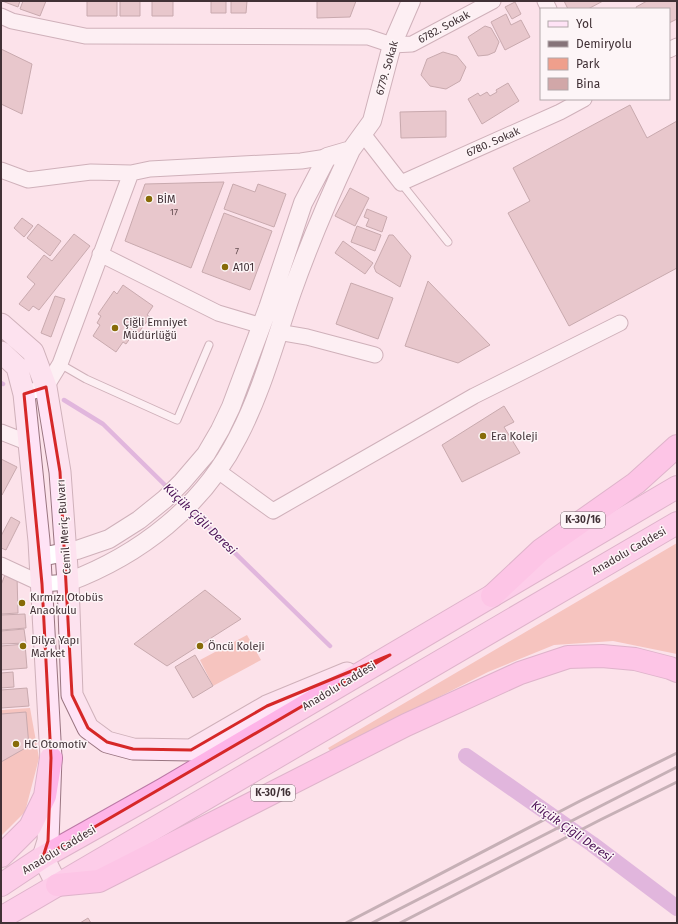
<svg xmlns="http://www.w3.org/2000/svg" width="678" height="924" viewBox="0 0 678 924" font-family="'Fira Sans',sans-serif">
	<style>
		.green { fill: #ef9f8c }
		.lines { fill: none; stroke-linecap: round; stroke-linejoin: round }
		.stream { stroke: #c082ce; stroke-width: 4.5 }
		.canal { stroke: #c082ce; stroke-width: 16 }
		.building { fill: #d1a7a8; stroke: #8a6466 }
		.service-casing { stroke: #9a7581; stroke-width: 9 }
		.minor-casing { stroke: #9a7581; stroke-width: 17 }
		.tertiary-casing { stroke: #9a7581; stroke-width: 20 }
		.secondary-casing { stroke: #9a7581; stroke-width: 23 }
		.trunk-casing { stroke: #bc7aa6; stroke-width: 24 }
		.motorway-casing { stroke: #bc7aa6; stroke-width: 24 }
		.service { stroke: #fff; stroke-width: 7 }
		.minor { stroke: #fff; stroke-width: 15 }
		.tertiary { stroke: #fff; stroke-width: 18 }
		.secondary { stroke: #ffe3f6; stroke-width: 21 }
		.trunk { stroke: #feb4e8; stroke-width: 22 }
		.motorway { stroke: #fea2e2; stroke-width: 22 }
		.rail { stroke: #867379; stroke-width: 3 }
		.marked { fill: none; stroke: #d62828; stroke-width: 3; stroke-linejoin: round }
		.poi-dot { fill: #876b08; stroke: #fdf5f7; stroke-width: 1.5 }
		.labels { text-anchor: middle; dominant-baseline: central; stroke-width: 3; stroke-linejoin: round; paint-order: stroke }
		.number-label { font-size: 9px; fill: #654e52 }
		.shield { fill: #fdf5f7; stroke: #796c70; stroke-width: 1 }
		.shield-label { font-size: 10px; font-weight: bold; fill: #413136 }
		.street-label { font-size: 11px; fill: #413136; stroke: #fdf5f7 }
		.poi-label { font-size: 11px; fill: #413136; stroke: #fdf5f7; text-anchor: start }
		.water-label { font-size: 12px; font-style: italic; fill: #4b1156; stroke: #fdf5f7 }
	</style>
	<rect width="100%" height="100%" fill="#fce2ea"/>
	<path class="green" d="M677,543V654L613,641L554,645L488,672L331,752L328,748Z
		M247,635L261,660L213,686L200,660Z
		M30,708L39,758L25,812L1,836V710Z"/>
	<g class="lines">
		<path class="stream" d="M1,383L3,384
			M64,400L103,424L169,489
			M190,509L330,646"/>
		<path class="canal" d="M466,756L592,844L677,908"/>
	</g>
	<path class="building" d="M2,1H20L18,7Z
		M23,1H46L40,16L20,9Z
		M87,1H117V16H87Z
		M120,1H140V16H120Z
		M152,1H173V16H152Z
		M211,1H226V13H211Z
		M231,1H247L246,13H231Z
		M317,1H356L350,17L317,18Z
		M564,1H603L588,9H568Z
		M647,1H677V19L669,23V9H637L636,7Z
		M515,2L521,14L512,19L505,7Z
		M506,14L511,25L521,20L530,37L505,50L491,22Z
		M485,26L491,28L499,42L495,52L488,55L478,56L468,37Z
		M1,49L32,64L22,114L1,104Z
		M443,52L457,56L466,67L460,81L446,89L430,86L421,75L427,59Z
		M508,83L519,101L482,124L468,99L478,93L480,96L487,92L490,96L497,92L496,90Z
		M630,105L647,138L677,121V268L569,326L508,213L530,201L513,168Z
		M446,111V137L401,138L400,112Z
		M224,182L191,268L125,241L145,184Z
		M233,184L255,192L258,184L286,194L274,227L224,209Z
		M350,188L369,198L355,226L335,216Z
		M367,209L387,217L382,232L366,226L369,219L364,217Z
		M224,213L272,231L250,290L202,272Z
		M22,218L33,226L24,237L14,228Z
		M38,224L61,241L50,256L27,238Z
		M357,226L381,235L375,251L351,242Z
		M74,234L90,246L39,310L33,306L29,311L19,304L35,284L27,277L44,255L52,261Z
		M389,235H393L411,256L400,287L376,272L374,267Z
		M343,241L373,263L365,274L335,253Z
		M428,281L490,345L458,363L405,346Z
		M351,283L393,298L378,339L336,324Z
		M123,285L153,306L147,315L150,317L134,339L131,337L126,344L123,342L116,352L93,336L100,325L97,323L101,316L98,314L114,291L117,294Z
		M55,296L65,299L51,337L41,333Z
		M504,406L514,422L504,427L520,453L462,482L442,445Z
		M1,459L17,467L2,495H1Z
		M11,517L20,522L6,550L1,548V536Z
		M6,572L17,576L18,613L1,614V585Z
		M205,590L241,619L167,666L134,644Z
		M25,614L26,628L1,630V615Z
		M24,629L26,643L1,644V631Z
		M25,644L27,668L1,670V646Z
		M195,655L213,686L193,698L175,667Z
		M13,672L14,687L1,688V673Z
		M27,688L29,706L1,708V690Z
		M26,712L29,746L1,762V714Z
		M88,918L91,923H80Z"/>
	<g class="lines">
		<defs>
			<path id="service" d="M401,183L448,242
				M60,364L86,379L177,420L209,345"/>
			<path id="minor" d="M545,1L549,9
				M1,16L12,21L85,36L368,37L392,45L412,44L493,1
				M669,50L677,46
				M363,134L401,183L560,112L584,99
				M1,170L28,180L91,172L131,173
				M100,254L218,313L262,326
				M278,332L307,337L375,355
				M24,394L46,387L60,364L131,173L150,169L301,161L327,157
				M1,432L29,443
				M218,471L273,511L474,396L620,323
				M1,565L42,584L68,582"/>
			<path id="tertiary" d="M40,557L77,550L109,539L139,520L165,499L182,482L206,454L220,430L231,407L268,308L303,203L327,157L351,150L372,121L392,45L411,1
				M68,582C140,555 203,506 238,437C262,391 275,341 292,292C309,244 329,197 351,150"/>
			<path id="secondary" d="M1,324L33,352L46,387L60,472L68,582L72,695L88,728L107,742L133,749L191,750L267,706L347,673
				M1,352L17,367L24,394L39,541L51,758L48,841L43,857L57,885"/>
			<path id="trunk" d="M1,856L30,827L45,796L51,758
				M1,885L43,857L164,789L677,487
				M1,918L677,523"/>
			<path id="motorway" d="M492,596L541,550L636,483L677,446
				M57,885L99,881L406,725L520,673L568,657L602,656L635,659L670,668L677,671"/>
		</defs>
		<use href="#service" class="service-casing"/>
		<use href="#minor" class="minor-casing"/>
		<use href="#tertiary" class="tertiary-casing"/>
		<use href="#secondary" class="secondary-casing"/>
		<use href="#trunk" class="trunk-casing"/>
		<use href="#motorway" class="motorway-casing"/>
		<use href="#service" class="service"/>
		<use href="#minor" class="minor"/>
		<use href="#tertiary" class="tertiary"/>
		<use href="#secondary" class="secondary"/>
		<use href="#trunk" class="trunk"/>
		<use href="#motorway" class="motorway"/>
		<path class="rail" d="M346,923L580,801L677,753
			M372,923L677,767
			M400,923L600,820L677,782"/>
	</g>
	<path d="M0 0H678V924H0ZM46,387L60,472L72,695L88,728L107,742L133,749L191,750L267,706L390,655L43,857L48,841L51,758L42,584L24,394Z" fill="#fce2ea" fill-opacity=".55" fill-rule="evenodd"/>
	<path class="marked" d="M46,387L60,472L72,695L88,728L107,742L133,749L191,750L267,706L390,655L43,857L48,841L51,758L42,584L24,394Z"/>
	<g class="poi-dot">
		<circle cx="149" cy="199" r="4"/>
		<circle cx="225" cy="267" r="4"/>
		<circle cx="115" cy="328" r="4"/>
		<circle cx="483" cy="436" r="4"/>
		<circle cx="22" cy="603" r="4"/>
		<circle cx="23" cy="646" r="4"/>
		<circle cx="200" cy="646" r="4"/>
		<circle cx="16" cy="744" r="4"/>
	</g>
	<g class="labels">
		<g class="number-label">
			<text x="174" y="212">17</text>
			<text x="237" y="251">7</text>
		</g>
		<g class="shield">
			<rect x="561" y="512" width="44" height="16" rx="3"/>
			<rect x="251" y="785" width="44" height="16" rx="3"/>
		</g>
		<g class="shield-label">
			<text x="583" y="520">K-30/16</text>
			<text x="273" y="793">K-30/16</text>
		</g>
		<g class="street-label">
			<text transform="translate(444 27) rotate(-28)">6782. Sokak</text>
			<text transform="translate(387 68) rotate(-74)">6779. Sokak</text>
			<text transform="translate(493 142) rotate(-24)">6780. Sokak</text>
			<text transform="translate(64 527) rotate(-94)">Cemil Meriç Bulvarı</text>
			<text transform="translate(629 551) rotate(-30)">Anadolu Caddesi</text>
			<text transform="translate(339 686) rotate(-31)">Anadolu Caddesi</text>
			<text transform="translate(59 850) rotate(-31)">Anadolu Caddesi</text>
		</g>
		<g class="poi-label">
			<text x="157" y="199">BİM</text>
			<text x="233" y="267">A101</text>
			<text x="123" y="322">Çiğli Emniyet<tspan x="123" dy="13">Müdürlüğü</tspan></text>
			<text x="491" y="436">Era Koleji</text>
			<text x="30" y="597">Kırmızı Otobüs<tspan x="30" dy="13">Anaokulu</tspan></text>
			<text x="31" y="640">Dilya Yapı<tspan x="31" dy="13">Market</tspan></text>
			<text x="208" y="646">Öncü Koleji</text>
			<text x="24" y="744">HC Otomotiv</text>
		</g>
		<g class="water-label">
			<text transform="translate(200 519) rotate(44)">Küçük Çiğli Deresi</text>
			<text transform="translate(572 831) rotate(35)">Küçük Çiğli Deresi</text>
		</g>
	</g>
	<rect width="678" height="924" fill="none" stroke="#413136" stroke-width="4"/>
	<rect x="540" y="8" width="130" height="92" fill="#fdf5f7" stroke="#b2a7aa"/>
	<rect x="548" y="21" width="20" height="6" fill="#ffe3f6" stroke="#b2a7aa"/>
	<text x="576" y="28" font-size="12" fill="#413136">Yol</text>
	<rect x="548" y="41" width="20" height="6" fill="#867379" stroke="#b2a7aa"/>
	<text x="576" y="48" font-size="12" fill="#413136">Demiryolu</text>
	<rect x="548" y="58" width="20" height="12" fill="#ef9f8c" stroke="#b2a7aa"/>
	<text x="576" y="68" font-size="12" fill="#413136">Park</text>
	<rect x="548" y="78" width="20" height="12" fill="#d1a7a8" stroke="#b2a7aa"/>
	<text x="576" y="88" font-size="12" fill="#413136">Bina</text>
</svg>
